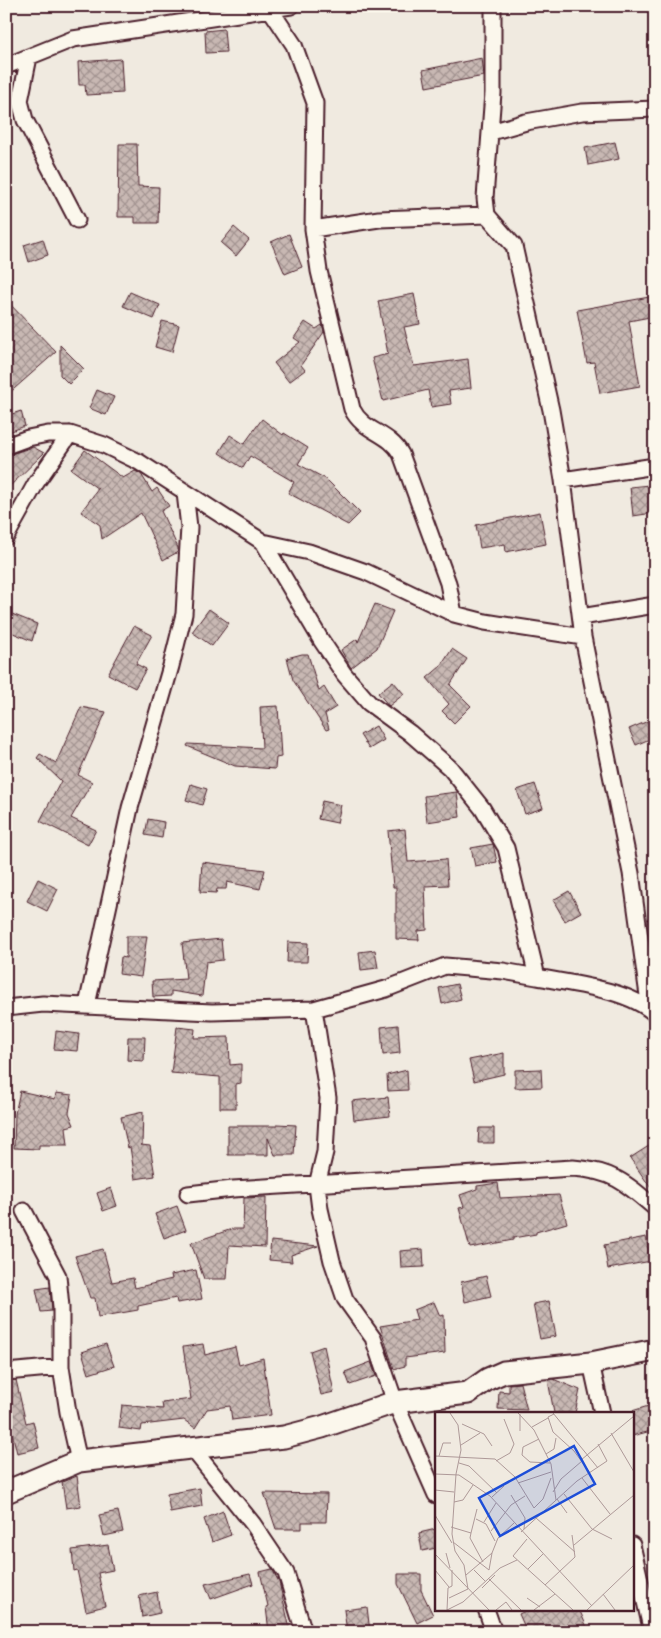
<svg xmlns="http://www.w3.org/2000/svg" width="661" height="1638" viewBox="0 0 661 1638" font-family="Dekko,sans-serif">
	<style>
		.building { fill: url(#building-cross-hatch); stroke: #4a1f2b }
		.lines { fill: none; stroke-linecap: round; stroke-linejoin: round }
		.street-casing { stroke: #4a1f2b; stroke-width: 19 }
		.secondary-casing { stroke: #4a1f2b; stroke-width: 25 }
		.street { stroke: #fbf7ec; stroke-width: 15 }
		.secondary { stroke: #fbf7ec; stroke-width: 21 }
		.inset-road { fill: none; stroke: #ae9998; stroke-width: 1 }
		.view { fill: #1d4ed8; fill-opacity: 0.15; stroke: #1d4ed8; stroke-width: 2.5 }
		.inset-edge { fill: none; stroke: #4a1f2b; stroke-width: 2.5 }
	</style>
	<defs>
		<pattern id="building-cross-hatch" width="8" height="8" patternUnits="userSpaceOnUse" patternTransform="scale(1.25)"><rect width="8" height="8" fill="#c8b8b3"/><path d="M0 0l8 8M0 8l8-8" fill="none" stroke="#a49592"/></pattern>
	</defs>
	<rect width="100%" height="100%" fill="#f0eae0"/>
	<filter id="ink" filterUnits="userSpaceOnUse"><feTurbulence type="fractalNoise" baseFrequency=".02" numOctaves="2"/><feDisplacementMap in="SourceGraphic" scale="10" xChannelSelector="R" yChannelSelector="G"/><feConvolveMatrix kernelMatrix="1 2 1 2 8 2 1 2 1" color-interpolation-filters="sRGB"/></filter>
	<g filter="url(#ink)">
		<path class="building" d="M224,29L226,52L206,53L205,31Z
			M482,58L484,76L426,87L423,70Z
			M121,59L123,93L86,95L85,85H79L78,62Z
			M615,142L619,159L588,165L585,148Z
			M119,144H137L138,186L159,187L158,223H135V217H118Z
			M234,227L249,240L236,256L221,243Z
			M289,234L302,267L285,274L271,242Z
			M43,239L48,255L29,262L24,245Z
			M130,292L160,305L154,319L123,306Z
			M414,294L420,324L404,327L414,366L468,359L471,388L449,391L451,404L431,407L428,390L383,401L372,358L388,354L378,301Z
			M655,296V316L629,321L640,386L600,393L594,362L587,363L577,310Z
			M6,300L56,352L6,396Z
			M162,321L179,325L172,352L155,347Z
			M305,322L316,329L322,325L324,332L301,365L305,370L289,382L274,363L300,342L294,338Z
			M60,345L84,369L69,384L60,375Z
			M97,390L114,397L106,415L89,408Z
			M21,411L25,426L6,433V416Z
			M262,419L283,435L284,433L308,448L298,464L326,479L360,513L348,525L288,493L294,482L250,456L243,468L219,453L230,435L244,444Z
			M33,447L44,453L6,490V465L11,454Z
			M85,450L123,478L135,471L141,474L152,492L157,488L169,506L161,511L178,548V552L163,560L141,513L102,539L100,525L81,512L98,489L71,469Z
			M649,485L653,513L633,516L630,487Z
			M540,512L546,544L506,552L505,544L480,548L476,525Z
			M375,604L393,611L377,648L351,668L341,650L357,639L358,642Z
			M209,609L229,623L212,646L192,632Z
			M12,614L37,624L32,641L6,630Z
			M134,626L152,635L136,664L146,669L135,688L108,674Z
			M452,649L467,659L450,685L471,706L454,723L442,711L449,704L427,678L441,666Z
			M302,654H308L319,691L324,687L336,707L325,714L329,729L326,730L293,680L287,658Z
			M393,681L404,694L389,706L378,693Z
			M278,706L281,757L276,758L275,769L235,766L187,746L188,744L262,748L260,707Z
			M81,707L106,712L78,775L92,782L71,818L96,830L88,845L40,821L61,781L37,758L40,754L56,763Z
			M648,721L654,737L636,745L629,729Z
			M376,726L384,740L369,749L360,735Z
			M191,784L207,789L202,805L186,800Z
			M535,784L543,808L525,814L517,790Z
			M457,792L460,817L427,822L424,796Z
			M322,801L341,805L337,823L318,819Z
			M148,819L164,822L162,838L145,835Z
			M405,829L408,862L446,859L448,885L425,886L427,930L418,931L419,940L396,939V887H393L388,831Z
			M493,844L497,862L475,866L471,848Z
			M202,862L265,870L260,889L227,882L226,889H217L216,893L200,892Z
			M38,879L58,889L47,911L27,901Z
			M569,891L581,912L565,921L553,900Z
			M126,936H147L141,977L119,974L121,957L126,958Z
			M221,939L223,960L206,962L202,996L171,991V996L153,997L152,981L186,979L182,943Z
			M288,942L308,943L307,962H287Z
			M375,950L378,968L361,970L359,952Z
			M457,984L461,999L442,1004L439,988Z
			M398,1025L400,1053L383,1055L381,1027Z
			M177,1027L195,1029L194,1038L229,1037L230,1065L241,1064V1083L236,1084V1108H220V1077L171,1073Z
			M56,1031L79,1034L77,1051L54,1049Z
			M128,1037H145L144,1061L127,1060Z
			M504,1053V1074L474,1081L469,1060Z
			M541,1069L542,1087L515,1088V1070Z
			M407,1070L408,1090L388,1091L387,1075Z
			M20,1091L55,1099L56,1093L72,1095L69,1113L74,1125L66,1127L68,1145H39V1149L14,1148L15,1114Z
			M388,1097L390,1116L354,1120L352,1101Z
			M143,1112L142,1145H141L150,1146L155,1176L135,1179L130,1147L128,1148L121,1117Z
			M277,1124L296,1125L294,1155H275L268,1138V1155H228V1126H277Z
			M479,1128H494V1143H478Z
			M655,1142V1194L630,1158Z
			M498,1183L500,1198L559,1195L567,1223L536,1232V1234L513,1238V1240L470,1248L459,1208L464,1207L460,1195L477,1189V1186Z
			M111,1188L117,1206L103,1211L97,1193Z
			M266,1197L265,1247L229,1245L227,1279H204L191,1243L232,1229H243L244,1198Z
			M177,1206L186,1230L164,1238L155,1214Z
			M646,1237L651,1261L608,1269L604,1245Z
			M271,1241L318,1246L291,1255L292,1262L269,1260Z
			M103,1249L112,1282L133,1278L135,1288L172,1279L171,1275L196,1270L202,1299L177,1303L176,1298L138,1306V1310L98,1317L95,1298H90L75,1256Z
			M423,1249L424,1267L401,1268L400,1251Z
			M486,1276L491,1296L465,1302L461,1282Z
			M50,1287L52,1311L41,1312L36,1289Z
			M549,1301L556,1336L540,1339L533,1304Z
			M434,1302L440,1316L444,1315L445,1353L405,1358V1366L394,1369L380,1326L417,1320L414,1310Z
			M106,1344L114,1366L89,1374L82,1352Z
			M203,1344L205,1355L235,1347L239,1365L263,1358L271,1415L232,1420L230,1406L207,1409L195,1428L184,1420L142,1425L141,1431L119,1428L122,1405L163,1409L162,1403L191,1399L183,1347Z
			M324,1346L334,1392L321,1395L310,1351Z
			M371,1362L376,1376L350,1385L345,1372Z
			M553,1379L580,1390L575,1413H554L548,1380Z
			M16,1380L26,1423L33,1421L39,1448L17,1453L6,1408V1381Z
			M520,1383L527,1410L498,1409L499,1391L509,1392V1384Z
			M655,1404V1430L632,1436V1411Z
			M77,1476L81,1506L66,1508L62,1482Z
			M200,1488L202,1506L170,1512L167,1494Z
			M264,1493L327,1494L326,1522H302V1529H276Z
			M118,1511L123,1532L104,1536L99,1515Z
			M223,1511L231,1535L212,1542L204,1519Z
			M436,1529V1548L422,1551L419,1533Z
			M108,1545L113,1570L98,1573L105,1606L86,1611L77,1570L74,1571L72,1550Z
			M272,1569L279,1582L290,1629L269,1632L266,1607L268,1606L260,1572Z
			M250,1574L253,1584L211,1599L205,1584Z
			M398,1574H421V1590L433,1615L417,1623L398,1584Z
			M157,1592L160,1613L142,1617L139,1596Z
			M367,1607L370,1632H347L344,1610Z
			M529,1609H579L589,1632H527L519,1614Z"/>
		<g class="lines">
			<defs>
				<path id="street" d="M493,6V93L485,198L487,215L514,246L551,410L563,480L583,637L631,873L650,1010
					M270,9L294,45L315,103L313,229L319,271L352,409C363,432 389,432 401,454L448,583L454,614
					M29,57L20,101L25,120L77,220
					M6,66L73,39L291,6
					M491,132L526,122L582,112L655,109
					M313,229L379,219L487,215
					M6,446L28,438L48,434H70L104,445L139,462L263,542L309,552L366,572L454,614L485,622L583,637
					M563,480L655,466
					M6,537L36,483L70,434
					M581,617L655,605
					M537,977C572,984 628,989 655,1014
					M87,1005L130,808L171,666L184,614L189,527L185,493
					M6,1008L43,1004L212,1012L314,1009L386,989L445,966L503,971L537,977L506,848L482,808L450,768L410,733L369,703L344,674L321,640L263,542
					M314,1009L328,1098L325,1152L317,1185L320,1209L332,1261L345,1299L373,1338L395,1402L436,1495
					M188,1194L233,1189L573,1168C613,1171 625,1182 655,1208
					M24,1211L58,1276L61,1307V1367L68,1412L79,1461
					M591,1363L602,1413
					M6,1372L61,1367
					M191,1447L253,1524L286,1573L304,1632
					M632,1545L652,1632
					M486,1609L494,1632"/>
				<path id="secondary" d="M6,1492L79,1461L284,1437L322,1427L395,1402L468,1393L488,1379L504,1372L591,1363L655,1350"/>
			</defs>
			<use href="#street" class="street-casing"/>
			<use href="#secondary" class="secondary-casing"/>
			<use href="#street" class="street"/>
			<use href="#secondary" class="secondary"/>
		</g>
	</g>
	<g transform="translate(435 1412)">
		<rect width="199" height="199" fill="#f0eae0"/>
		<path class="inset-road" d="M15,1L23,13L26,38L21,62L17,122L20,139L29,153L33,177M83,1L99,18L116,52L121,88M118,1L163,56M85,2V19M119,2L113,5L118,20L139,39L155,61M27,12L49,22L57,34M97,15L113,6M176,21L199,60M104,27L88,35L87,43L95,50L115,51M26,33L45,21M111,42L119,37L121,26M0,44L60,47L80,65L99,96L108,87L116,66M4,44L8,31H16M146,48L199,4M61,49L75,41L79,32L69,7M24,51L34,54L62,81M0,62L24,63L55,84L157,194M147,66L175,102M83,71L116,60M0,78L19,80M118,80L126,67L147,49M129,82L157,117L177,127M76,83L90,106L89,117M57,85L69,74M122,87L132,101M19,90L28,88L38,73M0,103L17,131M101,106L140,140M41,107L51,112L60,129M49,110L61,91M16,115L36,121L42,97M56,119L76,93L90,84M86,120L142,69L172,49L163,32M36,121L35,126L48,150M92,127L78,144L138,198M18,130L54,158L57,141M139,133L199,83M11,141L15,156M0,142L54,198M93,157L108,142M0,158L14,175M17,158V174M39,158L50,169M31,163L57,141L63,126L79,111M53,166L86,198M110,173L140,145L137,123M47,176L60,163M168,182L180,198M14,186L33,177M92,186L105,195M12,198L28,190L65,156L82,148M12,198L13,176L17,174M61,198L71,190L77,198M99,198L120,182M152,198L199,153"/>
		<path class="view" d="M139,34L160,72L65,124L44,86Z"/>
		<rect width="199" height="199" class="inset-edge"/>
	</g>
	<rect width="661" height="1638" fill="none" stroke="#fbf7ec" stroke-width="25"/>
	<rect x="12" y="12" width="636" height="1613" fill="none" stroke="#4a1f2b" stroke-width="2" filter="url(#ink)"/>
</svg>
